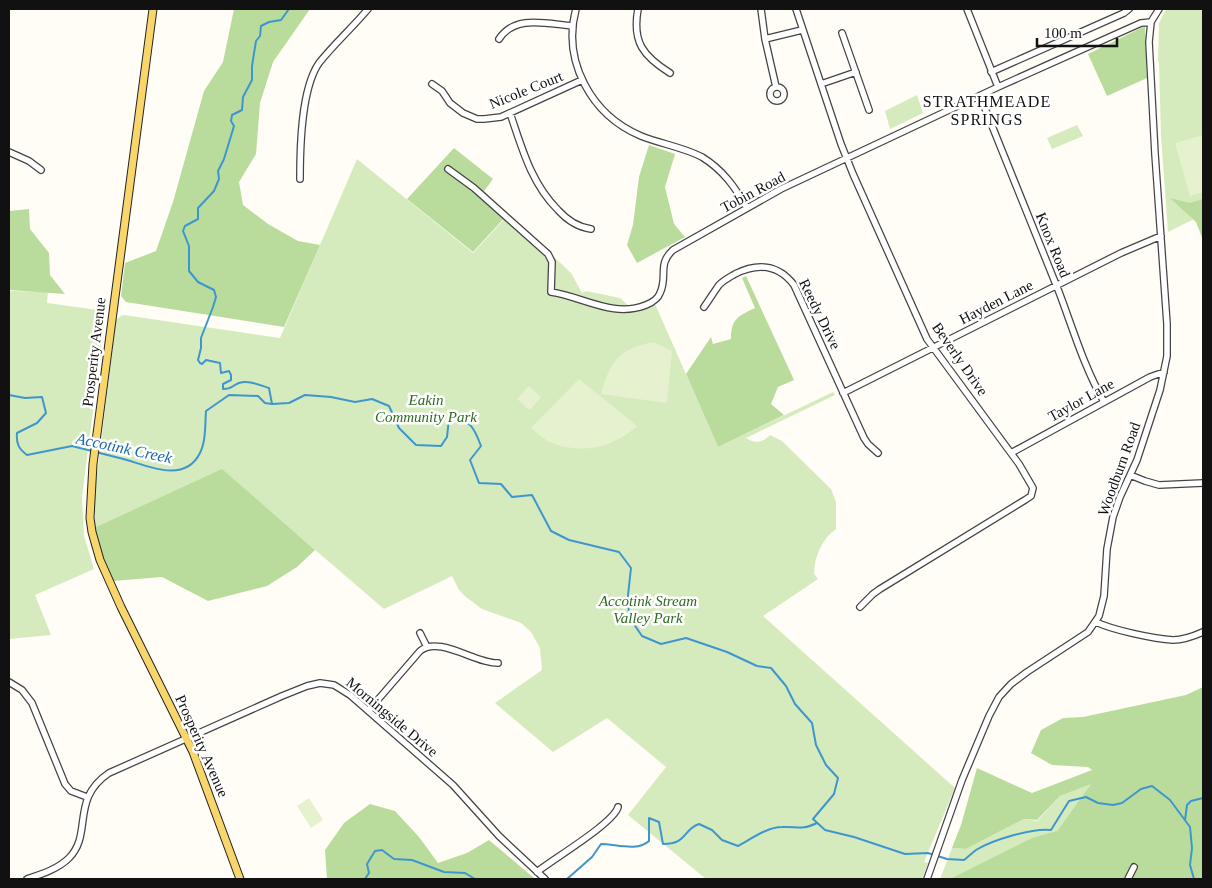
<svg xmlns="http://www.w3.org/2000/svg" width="1212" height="888" viewBox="0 0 1212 888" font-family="'Times New Roman',serif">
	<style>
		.green { fill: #d5ebbd }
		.forest { fill: #b9dc9c }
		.pitch { fill: #e6f2cf }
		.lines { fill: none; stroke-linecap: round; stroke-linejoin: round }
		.stream { stroke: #3f96cf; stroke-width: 2 }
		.minor-casing { stroke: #444; stroke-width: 8 }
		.major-casing { stroke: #222; stroke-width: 9 }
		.minor { stroke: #fff; stroke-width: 5.5 }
		.major { stroke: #f9d66b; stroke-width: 7 }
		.labels { text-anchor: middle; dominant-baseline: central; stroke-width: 5; stroke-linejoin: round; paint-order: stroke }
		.street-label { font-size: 15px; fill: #111; stroke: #fff }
		.park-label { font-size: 15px; font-style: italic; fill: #2f6b1f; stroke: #fff }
		.neighbourhood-label { font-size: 16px; letter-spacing: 1px; fill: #111; stroke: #fff }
		.water-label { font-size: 16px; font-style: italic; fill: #1768a6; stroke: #fff }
	</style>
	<rect width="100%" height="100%" fill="#fffdf5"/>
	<path class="green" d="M1166,9H1203V222L1200,216L1168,232L1161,136L1159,63L1158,61L1159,23Z
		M917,95L923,113L890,129L885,111Z
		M1077,125L1083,136L1052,149L1047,138Z
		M357,159L473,253L509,214L571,273L582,293L586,291L620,298L630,307L652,297L718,447L833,392L835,395L746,438C756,444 762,443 770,435L782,441L831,489L836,502V529C822,539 814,557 814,574L818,579L763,616L955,788L924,862L928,863L922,879H706L628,815L666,767L607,718L553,752L495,703L542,670L540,648L531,632L521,623L482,609L466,597L459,590L452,576L384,609L222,470L95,528V491L116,320L121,316L124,315L280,338Z
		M9,291L48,292L47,303L98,310L103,313L105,318L82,496L84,536L94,569L35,595L51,635L9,639Z
		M1092,783L1027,872L940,879L952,848L966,849L1024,819L1037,821L1060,796Z"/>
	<path class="forest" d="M234,9H310L273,62L260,103L256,154L239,182L243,205L268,224L298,241L320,245L284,327L126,302L121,296L125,263L156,251L173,202L204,91L223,62Z
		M1145,26L1147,78L1107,96L1088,54Z
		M649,145L675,154L665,187L674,224L685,237L637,263L627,245L633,225L639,177Z
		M454,148L493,179L484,191L508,214L473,252L407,199Z
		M1170,198L1190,203L1203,199V240L1196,222Z
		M29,209L30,229L49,253L50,275L65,294L9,290V211Z
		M746,276L794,380L778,387L771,404L784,415L718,447L686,374L711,337L713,344L731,339C731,319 738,316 755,308L742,278Z
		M222,469L315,550L297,567L267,586L208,601L162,577L113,581L104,563L94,528Z
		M1203,687V879H950L1032,838L1057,831L1091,784L1060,796L1037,820L1024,819L966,849L952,848L961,825L977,768L1032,793L1092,770L1088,767L1052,765L1031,753L1041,730L1063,718L1083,717L1186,695Z
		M370,804L395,811L419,837L438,863L467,853L489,840L535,879H327L325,850L344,823Z"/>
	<path class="pitch" d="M1203,135V192L1190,196L1175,143Z
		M654,342L672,351L667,403L601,394C610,362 619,348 654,342Z
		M579,379L637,426C613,448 580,455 550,442C543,439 537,432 531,428Z
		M529,386L541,397L530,410L517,399Z
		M309,798L323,820L311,828L297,806Z"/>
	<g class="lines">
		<path class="stream" d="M9,395L25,398L42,397L46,413L37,423L17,433C16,444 19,449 27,455L72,446L92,451
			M272,404L269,388C260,385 248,380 239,383C231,386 233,389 223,389V384L231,380V375L229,371L221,373L220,363L206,360L202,364L200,363L198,360L201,348V338L213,307L216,297L214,290L198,282L189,271V246L183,231L185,226L198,219V208L214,191L219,179L218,171L224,159L234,126L231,121L232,115L242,110L243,97L252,80V66L256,41L260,36L261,26L269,22L281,20L289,9
			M96,452C106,455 117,457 127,460C150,467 185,483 200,453C206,441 205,425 206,411L229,395L258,396L265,403L272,404L289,403L305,395L331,397L355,402L372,399L389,406L399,428L416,445L441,446L447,437L449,418C471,420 474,427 481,446L470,460L479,483L501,484L512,497L532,495L551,531L569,540L619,552L631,568L628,595L629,617L642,636L661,644L686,638L727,652L757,666L771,668L786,686L795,704L812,723L816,745L826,765L838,778L834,794L813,819L825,830L854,837L905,854L928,853L947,859L964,860C968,857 972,853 976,850C992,840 1032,828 1051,830L1069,801L1086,797L1098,803L1113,805L1122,803L1141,789L1152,786L1170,800L1190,827L1192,848L1190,865L1194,879
			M1185,820L1187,805L1191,801L1203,798
			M365,879L369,873L367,864L375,851L382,850L394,859L412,860L444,872L465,873L475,879
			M567,879L592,857L601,844C616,844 637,852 649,841V818L659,822L663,844C688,844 682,830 699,824L712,830L722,840L738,846C751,839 767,827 782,827C798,826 800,831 817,823"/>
		<defs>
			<path id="minor" d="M576,9C562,61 591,115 641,136C661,144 683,147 702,157C723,170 735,187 747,208
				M638,9C632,42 643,56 670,73
				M761,9L765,39L776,87
				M796,9L841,144L853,174L927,339L1019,464L1033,488L1031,496L1025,500L880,589L873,594L860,607
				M967,9L998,87
				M842,33L869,110
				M499,39C515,14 547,24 573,26
				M765,39L802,30
				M991,72L1124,13L1129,9
				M432,84L442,91L450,103L463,113L477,119H484L501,117L582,80
				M821,84L856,72
				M770 94a7 7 0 1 1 14 0a7 7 0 1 1-14 0Z
				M980,96C1006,162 1033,227 1059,292C1073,329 1084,367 1104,402
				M510,113C522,148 531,183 558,210C567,220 577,227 591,229
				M9,152L29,161L41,170
				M448,169L474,188L548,254L552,262L551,292C584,297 613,318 646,305C651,303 658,299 660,293C668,277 657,264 673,250L781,189L998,87L1141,23L1151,22
				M300,179C300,147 301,89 319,63C334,44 353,27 368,9
				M704,307C709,300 714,292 719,285C724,280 730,277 735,274C757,263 778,264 794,285L864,438L868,444L878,453
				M843,393L1121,253L1161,236
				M1011,453L1150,377L1164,372
				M1130,475L1145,481L1159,485L1203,483
				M1096,622C1112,630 1155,639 1173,640C1183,640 1194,636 1203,632
				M420,633L427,647
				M9,682L22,690L32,703L65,784L71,791L87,797
				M369,710L420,651C439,635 476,664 498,663
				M537,872C553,859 614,823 618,807
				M27,879C42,874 58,869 69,858C93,834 70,799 109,773L282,696L307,686L320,683L334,685L350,695L453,785L499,836L545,879
				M927,879L962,780L989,716L999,697L1011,684L1027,672L1088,632L1099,616L1104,596L1107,549L1113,517L1120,497L1137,460L1160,390L1167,356V324L1155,154L1149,42L1151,22L1159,9
				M1128,879L1134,867"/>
			<path id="major" d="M153,9L93,464L90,518L92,532L100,560L121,607L193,752L240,879"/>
		</defs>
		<use href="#minor" class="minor-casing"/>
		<use href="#major" class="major-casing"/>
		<use href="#minor" class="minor"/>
		<use href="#major" class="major"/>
	</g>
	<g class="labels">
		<g class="street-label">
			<text transform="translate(526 90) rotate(-22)">Nicole Court</text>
			<text transform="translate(753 192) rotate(-28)">Tobin Road</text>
			<text transform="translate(1053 245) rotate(68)">Knox Road</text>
			<text transform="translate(996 302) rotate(-27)">Hayden Lane</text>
			<text transform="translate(820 314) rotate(64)">Reedy Drive</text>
			<text transform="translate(94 352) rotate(-83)">Prosperity Avenue</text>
			<text transform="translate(960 359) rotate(55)">Beverly Drive</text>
			<text transform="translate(1081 400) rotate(-29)">Taylor Lane</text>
			<text transform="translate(1119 469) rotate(-70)">Woodburn Road</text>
			<text transform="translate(392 717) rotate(40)">Morningside Drive</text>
			<text transform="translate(202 746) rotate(66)">Prosperity Avenue</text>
		</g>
		<g class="park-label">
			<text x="426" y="400">Eakin<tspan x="426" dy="17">Community Park</tspan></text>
			<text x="648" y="601">Accotink Stream<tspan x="648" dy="17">Valley Park</tspan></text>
		</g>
		<g class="neighbourhood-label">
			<text x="987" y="101">STRATHMEADE<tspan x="987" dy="18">SPRINGS</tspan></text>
		</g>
		<g class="water-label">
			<text transform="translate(124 448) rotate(12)">Accotink Creek</text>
		</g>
	</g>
	<rect width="1212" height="888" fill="none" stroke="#111111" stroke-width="20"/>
	<path d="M1037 38v8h80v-8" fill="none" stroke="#111111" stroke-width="2.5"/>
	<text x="1044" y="38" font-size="15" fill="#111111" stroke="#ffffff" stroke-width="4" paint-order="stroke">100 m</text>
</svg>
